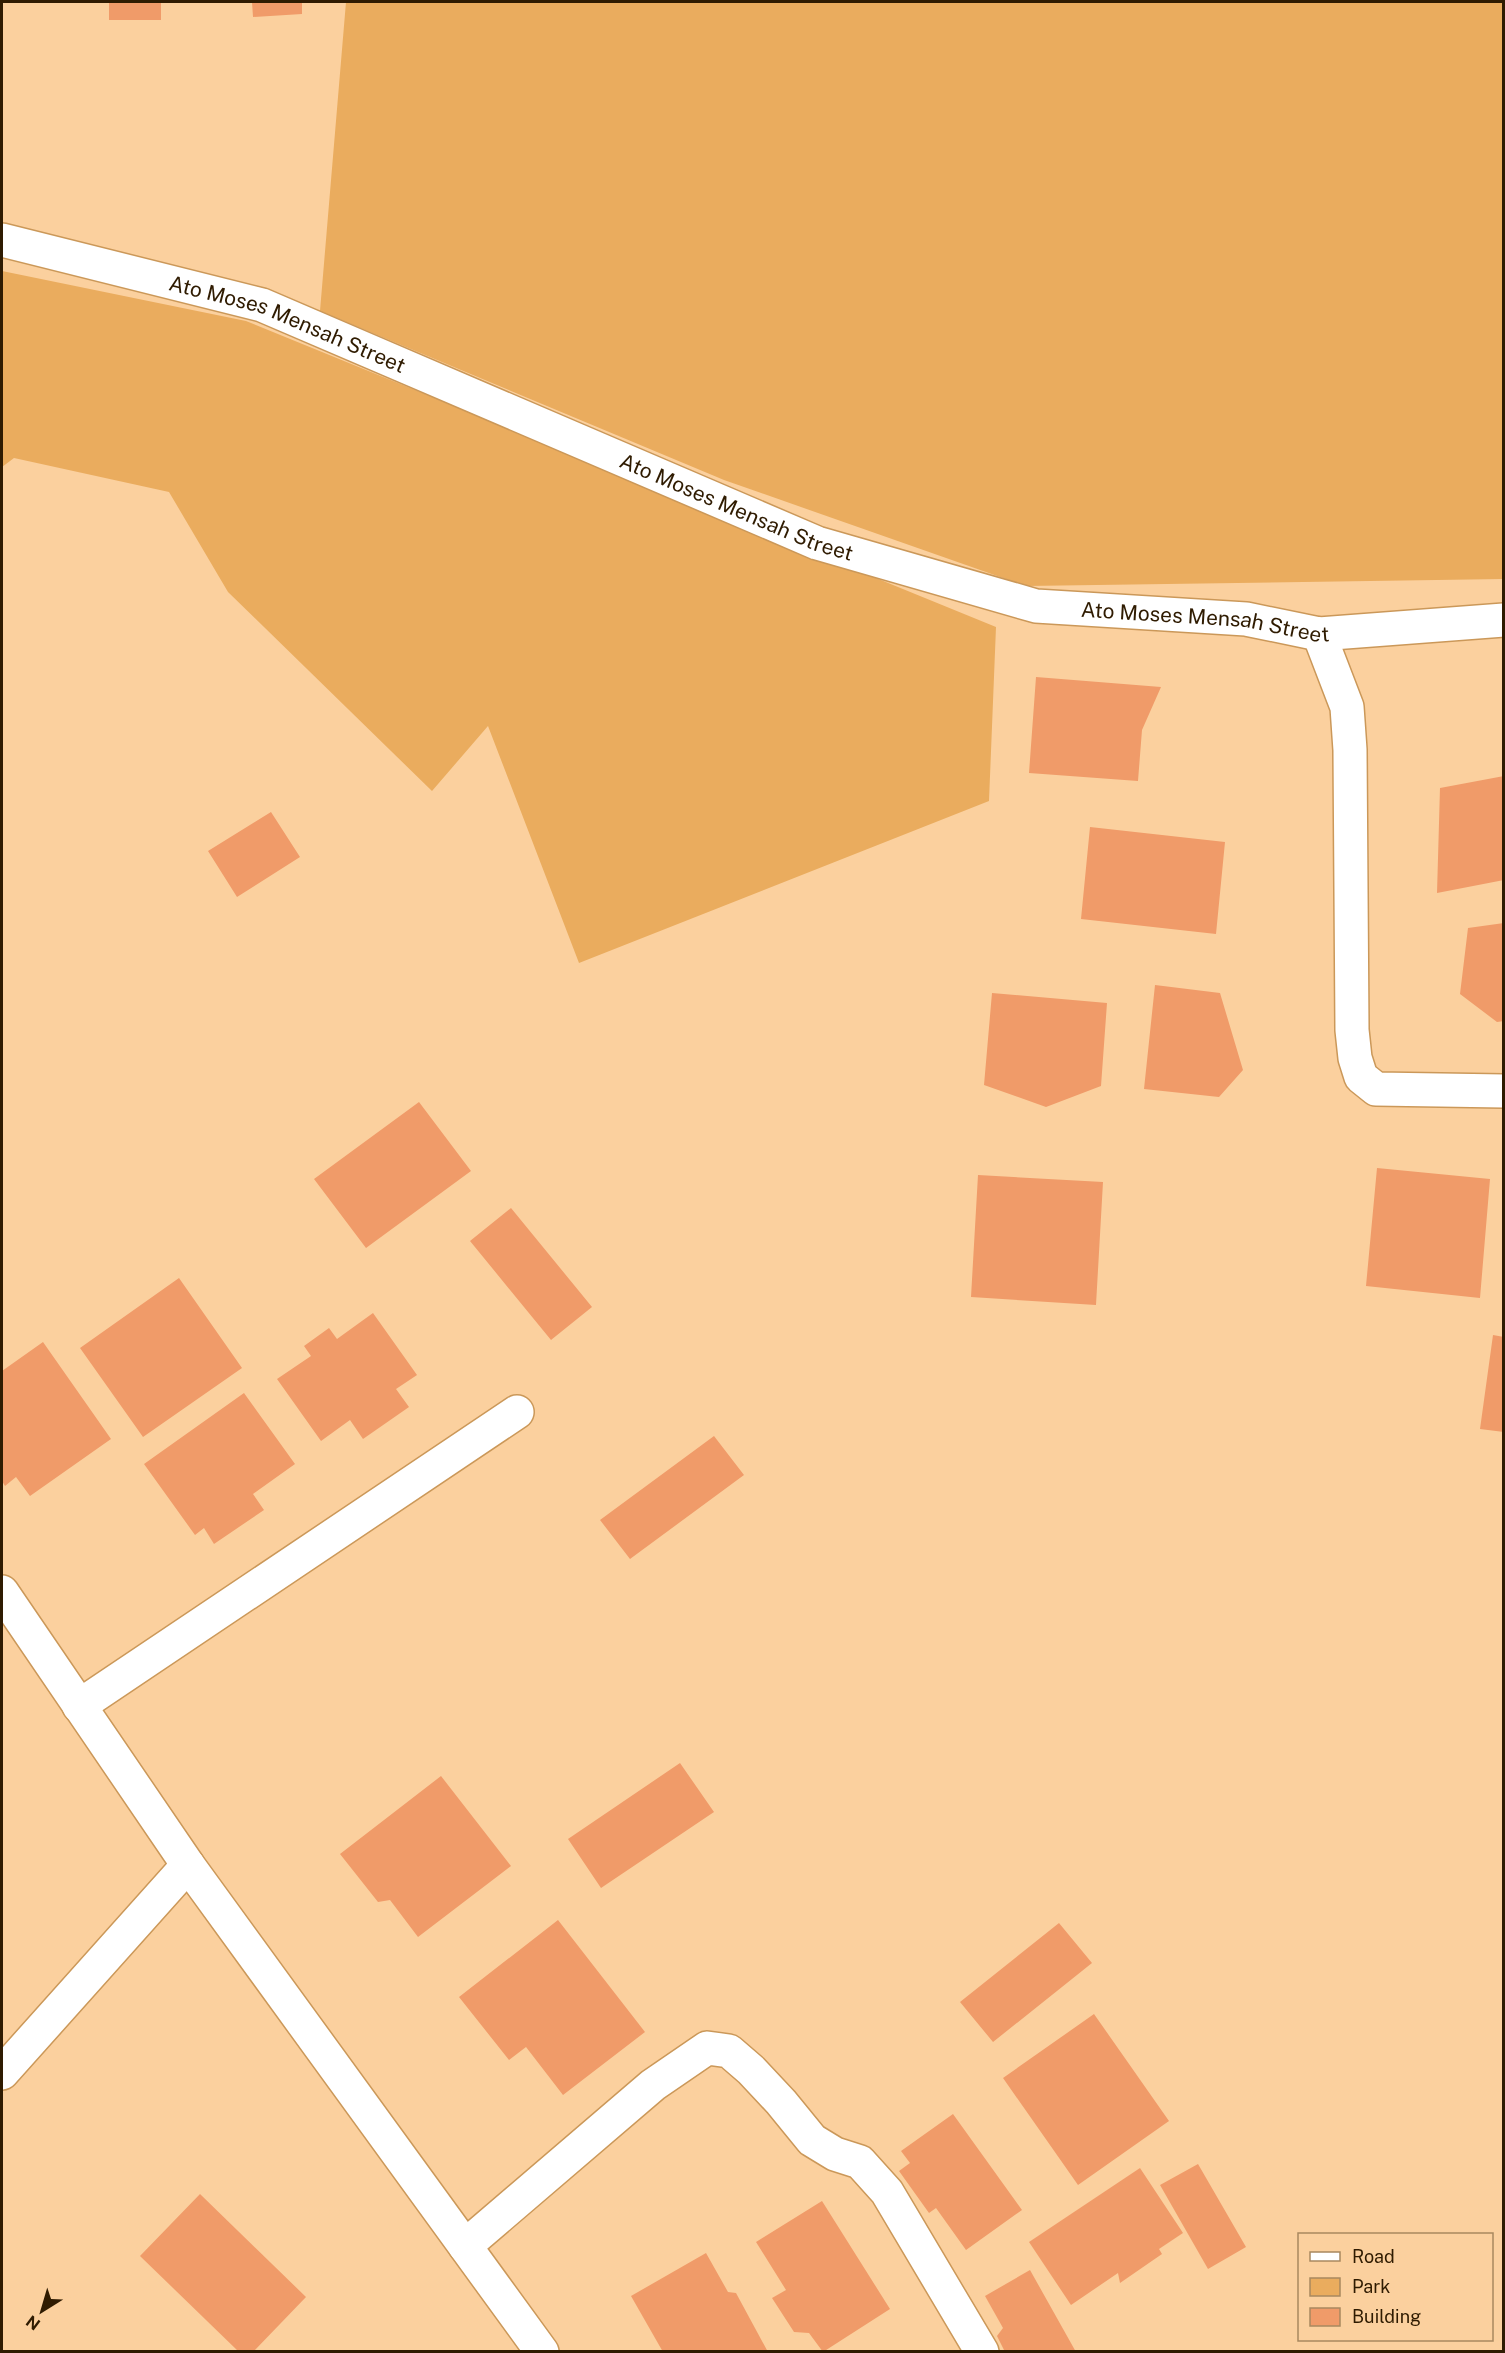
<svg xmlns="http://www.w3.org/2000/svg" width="1505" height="2353" viewBox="0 0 1505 2353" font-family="'Public Sans',sans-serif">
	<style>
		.green { fill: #eaac5e }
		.building { fill: #f09b69 }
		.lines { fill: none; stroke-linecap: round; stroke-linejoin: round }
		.street-casing { stroke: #cb9859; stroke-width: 36 }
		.street { stroke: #fff; stroke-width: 33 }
		.labels { text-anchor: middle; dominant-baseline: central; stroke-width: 5; stroke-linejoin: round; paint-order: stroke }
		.street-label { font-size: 21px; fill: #2f1b01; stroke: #fbd09e }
	</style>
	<rect width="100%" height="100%" fill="#fbd09e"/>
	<path class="green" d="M346,2H1503V579L1026,586L724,480L320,311Z
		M2,271L246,321L996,627L989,801L579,963L488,726L432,791L228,592L169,492L14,458L2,467Z"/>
	<path class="building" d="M109,2H161V20H109Z
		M252,2H302V14L253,17Z
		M1036,677L1161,687L1142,730L1138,781L1029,773Z
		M1504,776V880L1437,893L1440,788Z
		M271,812L300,857L237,897L208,851Z
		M1090,827L1225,842L1216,934L1081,919Z
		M1504,923V1021L1497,1022L1460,994L1468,928Z
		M1155,985L1220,993L1243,1070L1219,1097L1144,1089Z
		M992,993L1107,1003L1101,1086L1046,1107L984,1085Z
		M419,1102L471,1171L366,1248L314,1179Z
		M1377,1168L1490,1179L1480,1298L1366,1286Z
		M978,1175L1103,1182L1096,1305L971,1297Z
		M511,1208L592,1307L551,1340L470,1241Z
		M179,1278L242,1368L143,1437L80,1348Z
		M373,1313L417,1375L396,1389L409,1407L363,1439L350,1420L321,1441L277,1379L311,1356L304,1346L329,1328L337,1339Z
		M1493,1335L1504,1337V1432L1480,1429Z
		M43,1342L111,1439L30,1496L16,1477L5,1486L2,1481V1371Z
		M244,1393L295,1464L253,1494L264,1510L214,1544L204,1528L195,1535L144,1464Z
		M714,1436L744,1475L630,1559L600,1520Z
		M680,1763L714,1812L601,1888L568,1839Z
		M441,1776L511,1866L418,1937L390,1900L378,1902L340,1854Z
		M558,1920L645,2032L563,2095L526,2047L509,2060L459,1997Z
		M1059,1923L1092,1963L993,2042L960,2002Z
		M1094,2014L1169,2121L1078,2185L1003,2078Z
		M953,2114L1022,2210L966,2250L936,2208L929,2213L899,2171L910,2163L901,2151Z
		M1198,2164L1246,2247L1208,2269L1160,2185Z
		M1140,2168L1183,2233L1159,2249L1162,2254L1120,2283L1118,2273L1071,2305L1029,2242Z
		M200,2194L306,2297L253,2352H239L140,2256Z
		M822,2201L890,2309L823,2352L809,2333L794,2332L772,2298L786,2290L756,2242Z
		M706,2253L728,2292L736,2293L768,2352H663L631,2296Z
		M1030,2270L1076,2352H1005L997,2336L1003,2328L985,2296Z"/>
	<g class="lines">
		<defs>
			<g id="street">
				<path id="s1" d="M2,240L262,305L817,543L1036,606L1246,619L1319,634L1504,620"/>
				<path d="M1319,634L1347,707L1350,750L1352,1030L1355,1058L1361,1077L1376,1089L1504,1091"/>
				<path d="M2,1592L188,1865L2,2073"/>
				<path d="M79,1706L517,1412"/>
				<path d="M188,1865L542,2352"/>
				<path d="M465,2246L653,2085L707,2048L729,2051L751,2070L781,2102L812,2140L835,2154L860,2162L887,2192L982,2352"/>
			</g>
		</defs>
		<use href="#street" class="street-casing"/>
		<use href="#street" class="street"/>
	</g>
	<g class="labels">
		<g class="street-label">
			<text stroke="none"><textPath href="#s1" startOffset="298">Ato Moses Mensah Street</textPath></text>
			<text stroke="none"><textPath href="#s1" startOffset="784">Ato Moses Mensah Street</textPath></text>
			<text stroke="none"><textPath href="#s1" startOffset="1270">Ato Moses Mensah Street</textPath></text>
		</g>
	</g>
	<rect width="1505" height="2353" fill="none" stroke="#2f1b01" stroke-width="6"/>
	<rect x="1298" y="2233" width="195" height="108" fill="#fbd09e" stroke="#a9885f" stroke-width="1.5"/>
	<rect x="1310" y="2252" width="30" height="9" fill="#ffffff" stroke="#a9885f" stroke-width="1.5"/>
	<text x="1352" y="2263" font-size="18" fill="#2f1b01">Road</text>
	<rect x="1310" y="2278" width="30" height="18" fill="#eaac5e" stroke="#a9885f" stroke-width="1.5"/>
	<text x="1352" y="2293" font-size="18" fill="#2f1b01">Park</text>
	<rect x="1310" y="2308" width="30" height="18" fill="#f09b69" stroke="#a9885f" stroke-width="1.5"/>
	<text x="1352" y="2323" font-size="18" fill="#2f1b01">Building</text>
	<g transform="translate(42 2311) rotate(217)" stroke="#fbd09e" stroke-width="4.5" paint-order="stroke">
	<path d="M0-4.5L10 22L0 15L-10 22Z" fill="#2f1b01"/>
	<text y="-9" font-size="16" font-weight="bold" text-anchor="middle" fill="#2f1b01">N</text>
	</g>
</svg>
